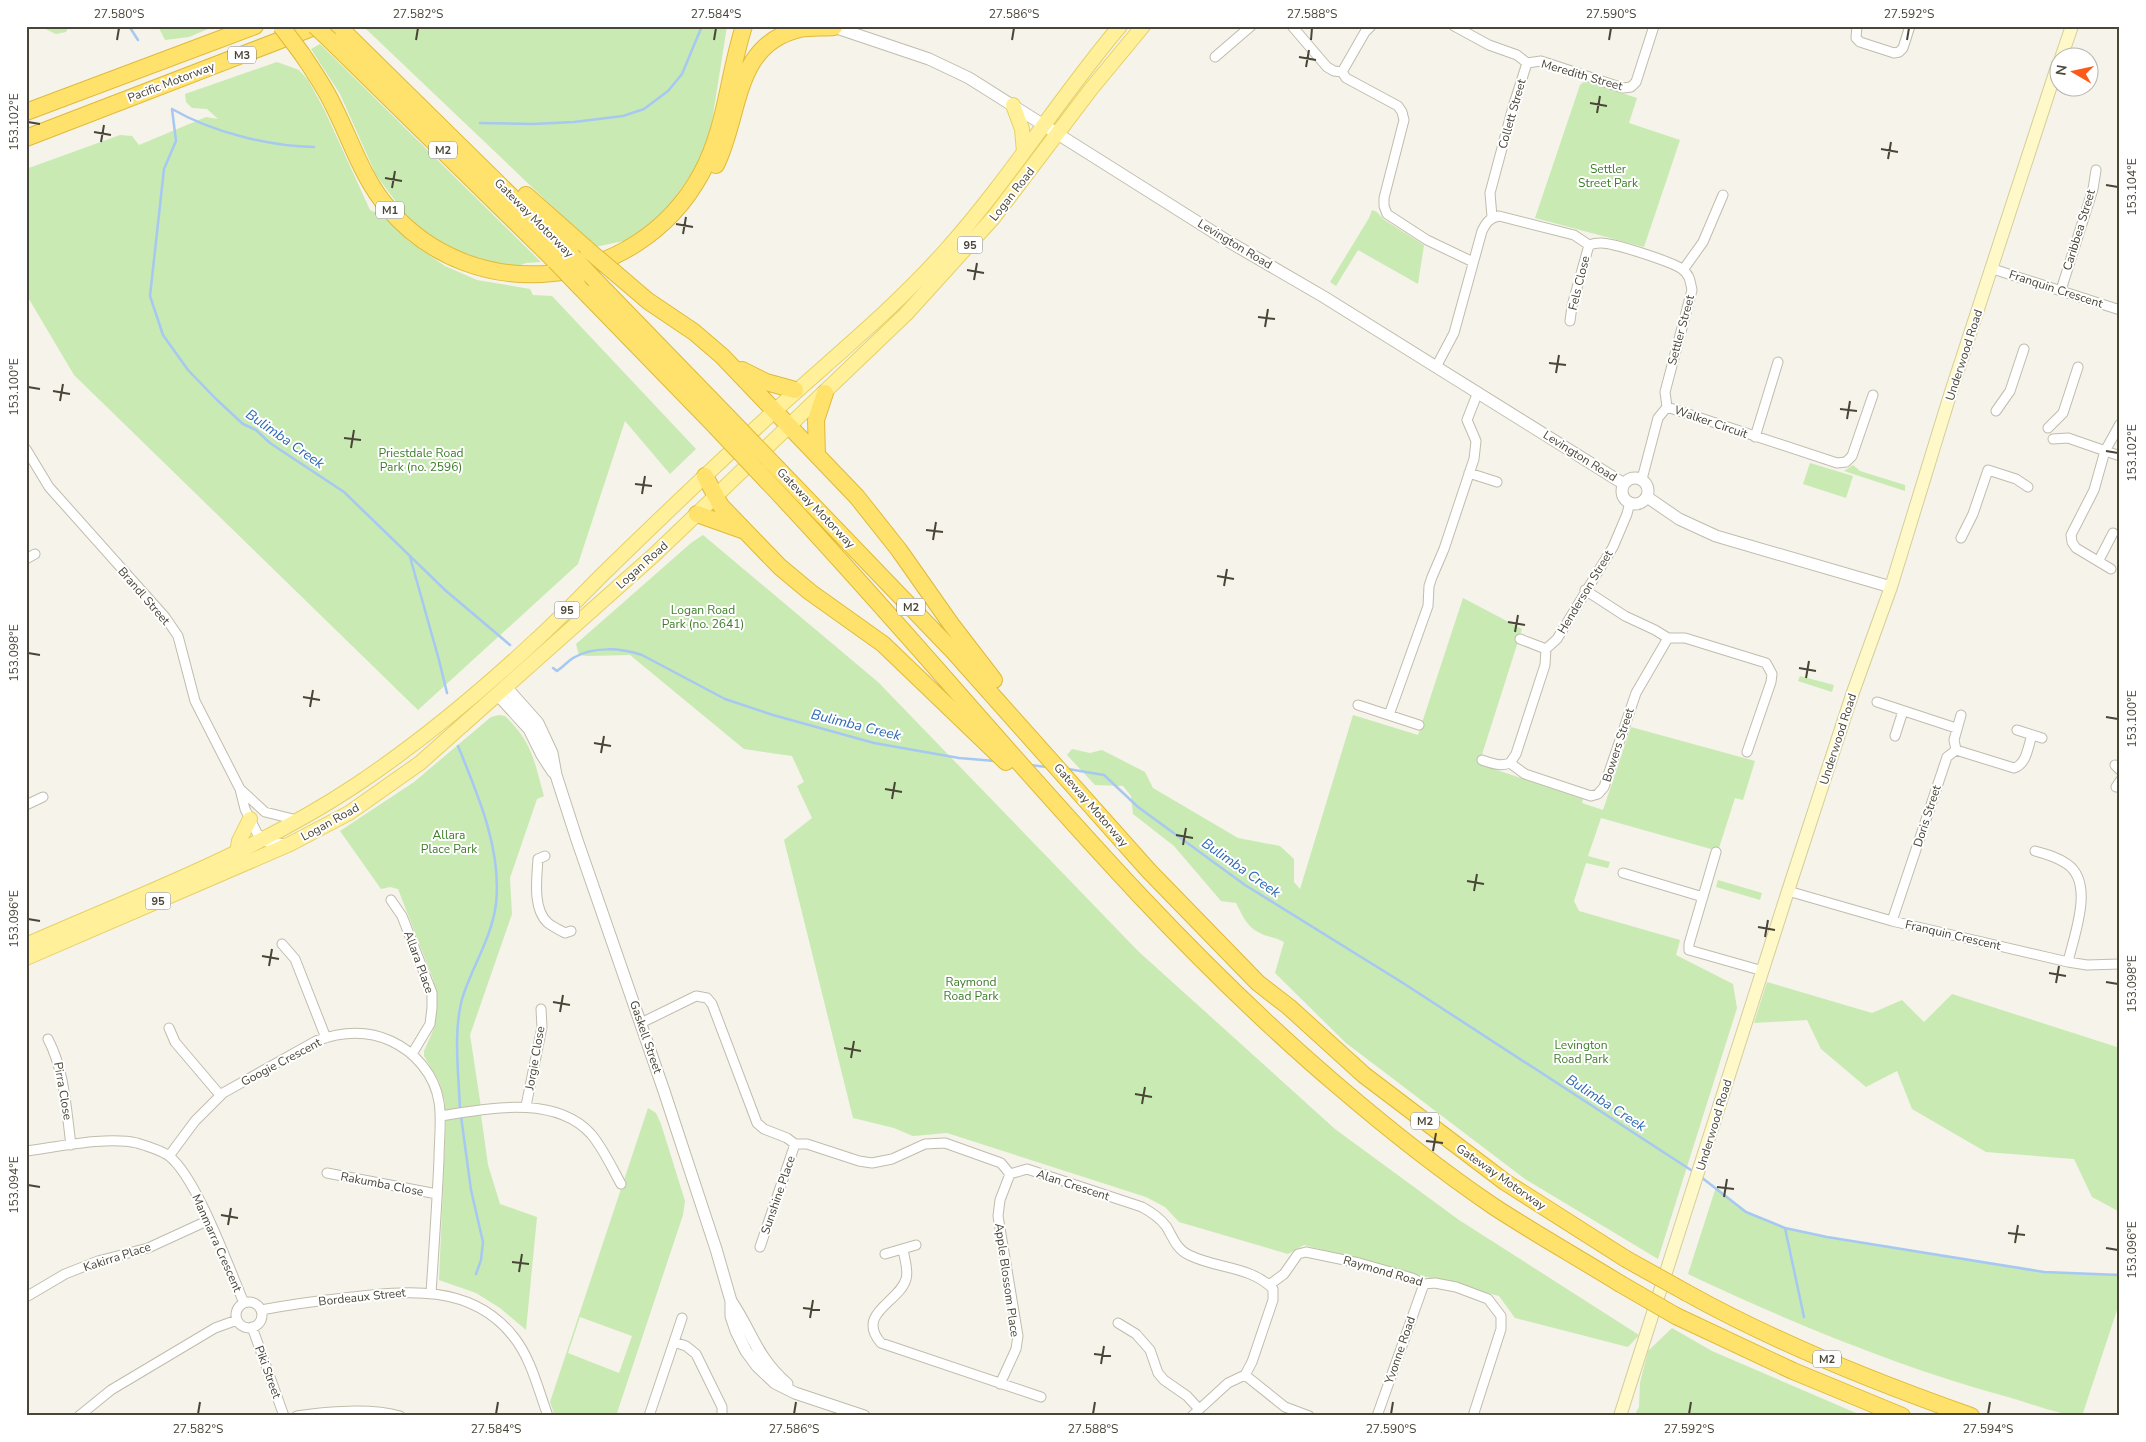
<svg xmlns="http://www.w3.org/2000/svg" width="2146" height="1442" viewBox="0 0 2146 1442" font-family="'Nunito Sans',sans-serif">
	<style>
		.green { fill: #c9eab2; fill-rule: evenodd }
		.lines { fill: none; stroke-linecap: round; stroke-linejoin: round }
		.stream { stroke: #a6c8f2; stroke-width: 2.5 }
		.minor-casing { stroke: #c1bcac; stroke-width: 11 }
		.tertiary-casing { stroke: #c1bcac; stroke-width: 13 }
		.secondary-casing { stroke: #d6ce99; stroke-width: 14 }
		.primary-casing { stroke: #e6d166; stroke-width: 16 }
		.motorway-casing { stroke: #e0ba38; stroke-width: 18 }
		.minor { stroke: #fff; stroke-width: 9 }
		.tertiary { stroke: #fff; stroke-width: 11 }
		.secondary { stroke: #fff9ca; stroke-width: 12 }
		.primary { stroke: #fff099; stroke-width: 14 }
		.motorway { stroke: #ffe26b; stroke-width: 16 }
		.motorway-bridge-casing { stroke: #e0ba38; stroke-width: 18; stroke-linecap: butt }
		.motorway-bridge { stroke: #ffe26b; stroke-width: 16 }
		.ticks { fill: none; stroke: #494537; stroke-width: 2 }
		.labels { text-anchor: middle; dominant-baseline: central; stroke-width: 4; stroke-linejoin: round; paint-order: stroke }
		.shield { fill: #fff; stroke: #807d73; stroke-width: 1 }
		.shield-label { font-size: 11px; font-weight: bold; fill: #494537 }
		.street-label { font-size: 12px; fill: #494537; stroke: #fff }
		.park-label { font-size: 12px; fill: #3d7d29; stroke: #fff }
		.water-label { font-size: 14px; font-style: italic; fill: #2e6ab8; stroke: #fff }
		.neatline { fill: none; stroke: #494537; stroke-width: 2 }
		.ticks-label { font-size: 12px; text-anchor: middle; fill: #494537 }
	</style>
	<rect width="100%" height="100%" fill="#f5f3ea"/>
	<path class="green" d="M39,26H69L66,32L56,34Z
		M158,26H215L189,37L165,40Z
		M370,26H727L710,134L701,160L671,203L653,223L633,239L595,247L365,28Z
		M320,44L541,262L526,263L518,266L488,261L461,252L431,236L415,223L402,210L376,175L340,94L311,49Z
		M277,62L299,70L308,80L324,109L370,210L383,216L410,242L445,266L477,280L530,289L533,295L552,296L696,449L670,474L625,421L578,564L418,710L74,375L26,294V169L120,135L132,136L139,145L206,117L218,119L207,109L192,108L186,102L185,94Z
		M1585,81L1637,98L1629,123L1680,140L1644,247L1535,218L1580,85Z
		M1372,210L1377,212L1383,219L1424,245L1418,284L1358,250L1336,286L1330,282L1369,218Z
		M1810,463L1853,476L1846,498L1803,484Z
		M1853,465L1860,471L1905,485V491L1844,471Z
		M703,535L878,682L1138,951L1335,1129L1459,1220L1639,1335L1628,1347L1515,1318L1499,1296L1304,1245L1288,1254L1179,1222L1165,1207L1146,1197L947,1133L913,1136L894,1128L853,1118L784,840L812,818L797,786L804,782L792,756L744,749L630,655L588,656L579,655L576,644L691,543Z
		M1463,598L1522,629L1479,764L1583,799L1582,803L1603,810L1631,727L1755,761L1743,800L1735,798L1718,851L1601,818L1588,856L1610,862L1608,868L1586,863L1574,901L1579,911L1680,940L1676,955L1733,984L1737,1008L1658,1259L1525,1179L1346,1043L1275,973L1284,942C1275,937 1266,937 1258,932C1246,926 1242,914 1236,903L1221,901L1174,846L1133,814L1131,796L1123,786L1095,785L1067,755L1072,749L1090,753L1102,750L1145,772L1153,788L1238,838L1280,846L1294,859V882L1300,889L1353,715L1418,735Z
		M1800,676L1834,685L1832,692L1798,681Z
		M499,715L505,716C533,743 534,761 544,796L537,799L510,878L512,914L470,1035L481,1107L445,1113V1102L439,1081L424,1056V1051L435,1026L436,993L433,979L398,889L390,887L381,889L340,831L414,782L491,717Z
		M1718,880L1762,893L1760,900L1716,887Z
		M1767,982L1872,1013L1902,1000L1924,1022L1952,994L2120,1048V1212L2092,1197L2074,1159L1986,1152L1912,1109L1897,1071L1866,1087L1821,1049L1807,1020L1754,1023Z
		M648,1108L656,1113L661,1124L685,1201L683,1215L616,1416H555L550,1402ZM580,1317L632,1336L619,1373L568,1353Z
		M481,1115L488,1165L500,1204L537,1217L526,1330L500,1308L476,1293L439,1280L446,1119Z
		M1716,1187L1746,1212L1785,1228L1827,1237L2044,1272L2120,1275V1301L2082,1416C2062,1416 2029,1403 2008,1397C1898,1367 1792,1323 1688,1274Z
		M1672,1328L1712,1351L1863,1416H1634L1639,1407L1640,1383L1648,1351Z"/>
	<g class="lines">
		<path class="stream" d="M129,26L138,40
			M172,109L176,141L164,169L150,296L163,335L188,370L216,399L243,424L256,430L270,443L344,492L445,590L510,645
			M172,109C212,132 268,146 314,147
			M480,123L533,124L574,122L623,116L644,109L668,91L682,74L702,26
			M410,557L439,660L447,693
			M553,668L557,671C563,667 567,662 573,658C593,646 621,648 642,655L725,699L773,715L874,743L959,758L995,761
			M458,746C478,795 502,850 496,904C492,936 474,964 464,993C452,1027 459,1075 460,1111
			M1030,765L1047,767
			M1068,769L1104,775L1138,807L1245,885L1403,983L1694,1172
			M461,1116L471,1190L483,1242L481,1260L476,1274
			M1701,1177L1746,1212L1785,1228L1827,1237L2044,1272L2120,1275
			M1785,1228L1804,1317"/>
		<defs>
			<path id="minor" d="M1292,26L1327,67L1334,71L1342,72L1346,78L1398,106L1402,112L1404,120L1384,198V206L1387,214L1427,240L1473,262
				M1454,26L1489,45L1517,55L1527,63L1513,107L1490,193L1492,217
				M1857,26L1856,38L1860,42L1894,53L1899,52L1903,48L1910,26
				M1215,57L1251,26
				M1527,63L1541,61L1623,88L1631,87L1636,82L1654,26
				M1342,72L1365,32L1371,26
				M1993,269L2120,310
				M1683,270L1703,242L1723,195
				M2061,290L2093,189L2096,170
				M1570,321L1572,306L1589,245
				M1436,367L1454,333L1482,231C1486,223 1489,218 1499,216L1574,235L1589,245C1592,244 1597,243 1600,243C1612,242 1672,262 1682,269C1690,275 1690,281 1692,290L1665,392L1667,407L1658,418L1642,479
				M1667,407L1837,463L1846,462L1852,456L1873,395
				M1996,411L2010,391L2024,349
				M2048,428L2063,413L2078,367
				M1755,437L1778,362
				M2053,439L2068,438L2120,456
				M26,449L49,487L165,617L178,636L195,701L240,789L245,809L257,833L267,842L287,844
				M1469,473L1497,482
				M1961,538L1973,514L1988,470L2016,479L2028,487
				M26,559L35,554
				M2099,560L2113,533
				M2111,569L2076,548L2072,542L2071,535L2094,490L2105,451L2120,424
				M1585,590L1625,616L1655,630L1668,638H1685L1766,663L1772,674L1771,682L1747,752
				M1520,639L1546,649
				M1877,702L1956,728
				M1358,705L1419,725
				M1389,715L1428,606L1429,586L1432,577L1444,549L1474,459L1476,441L1467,420L1478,392
				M2017,730L2042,738
				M1895,736L1903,711
				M1956,750L2014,768C2027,764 2028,746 2032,735
				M1482,760C1491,763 1500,767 1510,763L1525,774L1591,796L1598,794L1604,787L1636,693L1668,638
				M1510,763L1516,754L1545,665L1546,649L1557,639L1613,547L1627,514L1630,502
				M2115,765L2120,770
				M2116,787L2120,781
				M240,789L265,812L297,820
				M26,805L43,797
				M2035,851C2046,854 2057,857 2067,864C2095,883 2074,935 2068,962
				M1716,852L1689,944V950L1763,971
				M545,856L538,859C537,877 532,909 548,923C553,927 560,930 565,933L571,931
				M1623,873L1703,897
				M1788,891L1892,921L2068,962L2087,965L2120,964
				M391,900L402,916L432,993V1008L430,1024L412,1054
				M1892,921L1947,757L1956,750L1954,740L1961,715
				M282,944L295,959L326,1038
				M641,1023L696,996L707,998L712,1004L757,1123L764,1129L787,1138L795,1144H807L859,1161L872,1163L892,1159L925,1144L945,1143L1001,1163L1010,1174L1027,1169L1142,1207C1151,1212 1160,1218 1166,1226C1173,1237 1176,1249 1189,1255C1217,1269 1251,1266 1273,1289V1300L1252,1362L1245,1375L1228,1383L1192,1416
				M169,1028L175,1042L220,1095
				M48,1039C65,1072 66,1108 71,1145
				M526,1106L542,1027L541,1009
				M440,1116C487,1109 554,1094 591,1134C603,1148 612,1168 621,1184
				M26,1151C58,1147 107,1136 137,1143C147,1146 161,1150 169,1156C197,1178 229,1268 244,1303
				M169,1156L195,1121L223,1093L316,1041C340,1032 367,1030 391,1041C415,1052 435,1075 439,1102C442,1120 439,1140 439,1159C437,1204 434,1248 431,1293
				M327,1173L437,1194
				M760,1247L795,1144
				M903,1249C904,1258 909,1270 906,1279C900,1302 855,1313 881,1343L1041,1397
				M885,1254L916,1245
				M1269,1285L1284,1274L1298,1254L1306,1252L1359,1263L1412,1278L1424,1284L1435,1283L1456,1287L1488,1299L1501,1316V1329L1473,1416
				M26,1297L65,1274L98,1261L148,1248L209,1220
				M236 1315a13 13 0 1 1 26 0a13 13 0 1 1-26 0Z
				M261,1310C288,1305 316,1301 344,1298C404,1291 470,1282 513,1336C531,1358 538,1389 548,1416
				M1118,1323L1136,1334L1150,1350L1158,1373L1164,1380L1187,1396L1199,1409
				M252,1327L284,1416
				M674,1342L686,1346L696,1354L722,1407V1416
				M1245,1375L1285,1407L1309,1416
				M1000,1384L1016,1349L1018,1336L998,1216L1000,1200L1010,1174
				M79,1416L111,1390L215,1328L237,1320
				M297,1416C326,1411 373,1408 400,1416
				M649,1416L682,1318
				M1377,1416L1424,1284"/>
			<path id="tertiary" d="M834,27L929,59L969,78L1226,240L1324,297L1624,484
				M1622 491a13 13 0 1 1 26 0a13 13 0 1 1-26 0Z
				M1647,497L1679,519L1716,536L1891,587
				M506,687L538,723L552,753L556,775L577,840L664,1091L716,1249L731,1301V1316L736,1331L746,1351L757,1366L775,1383L795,1393L864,1416
				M498,695L529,729L542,755L553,772
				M731,1301C752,1332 756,1357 787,1384"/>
			<path id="secondary" d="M2061,58L2072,26
				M1620,1416L1788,891L1852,695L1891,587L1950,395L2058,64"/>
			<path id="primary" d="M1013,105L1022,129L1024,152
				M237,853L239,841L250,819
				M26,945C137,896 251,854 353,787C418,744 478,694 535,641C558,620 580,597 602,575C647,531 693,487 739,444C807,378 883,321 946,250C1009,180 1059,98 1120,26
				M26,958L290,844L349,813L420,763L654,555L906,314L994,217L1091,89L1143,26"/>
			<path id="motorway" d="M338,26L572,256
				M330,40L555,261
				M302,54C314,72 326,89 335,109C352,143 363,179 388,208C474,310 637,291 701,174C726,129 728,75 744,26
				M26,112L255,26
				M26,138L317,26
				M716,165C741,115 733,44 800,29C811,27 823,28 834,27
				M526,195L588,250
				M614,272L648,301L694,332L722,356L857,497L899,550L951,624L994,680
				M595,280L727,416
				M577,284L716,427
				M742,370L766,382L795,390
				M817,455L816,420L825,393
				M778,469L953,651L1149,871L1258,983L1289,1007L1364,1075L1505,1182L1626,1259
				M705,476L721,506L780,567L810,592L883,644L1006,762
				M766,480C957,681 1126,906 1338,1086C1387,1128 1440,1170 1493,1206C1534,1233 1577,1257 1619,1283
				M697,514L742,530
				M1687,1293C1777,1343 1874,1382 1971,1416
				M1676,1316L1793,1371L1902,1416"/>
		</defs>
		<use href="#minor" class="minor-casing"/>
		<use href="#tertiary" class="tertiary-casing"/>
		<use href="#secondary" class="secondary-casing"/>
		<use href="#primary" class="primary-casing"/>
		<use href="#motorway" class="motorway-casing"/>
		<use href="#minor" class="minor"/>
		<use href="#tertiary" class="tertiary"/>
		<use href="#secondary" class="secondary"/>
		<use href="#primary" class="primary"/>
		<use href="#motorway" class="motorway"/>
		<defs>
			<path id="motorway-bridge" d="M281,26L302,54
				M315,26L330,40
				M588,250L614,272
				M572,256L595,280
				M555,261L577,284
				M727,416L778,469
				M716,427L766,480
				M1626,1259L1687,1293
				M1619,1283L1676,1316"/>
		</defs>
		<use href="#motorway-bridge" class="motorway-bridge-casing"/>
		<use href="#motorway-bridge" class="motorway-bridge"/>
	</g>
	<path class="ticks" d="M117,40L119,28M416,40L418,28M714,40L716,28M1012,40L1014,28M1311,40L1312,28M1609,40L1611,28M1907,40L1909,28M1299,57L1316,60M1306,67L1309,50M1590,103L1607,106M1597,113L1600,96M28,122L40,124M94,132L111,135M101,142L104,125M1881,149L1898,152M1888,159L1891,142M385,178L402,181M2106,185L2118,187M392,188L395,171M676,224L693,227M683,234L686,217M967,270L984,273M974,280L977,263M1258,317L1275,319M1265,327L1268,309M1549,363L1566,365M1556,373L1559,355M28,387L40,389M53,391L70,394M60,401L63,384M1840,409L1857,411M1847,419L1850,401M344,438L361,440M351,448L354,430M2106,451L2118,453M635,484L652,486M642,494L645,476M926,530L943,532M933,540L936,522M1217,576L1234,579M1224,586L1227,569M1508,622L1525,625M1515,632L1518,615M28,653L40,655M1799,668L1816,671M1806,678L1809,661M303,697L320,700M310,707L313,690M2106,717L2118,719M594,743L611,746M601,753L604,736M885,789L902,792M892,799L895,782M1176,835L1193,838M1183,845L1186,828M1467,881L1484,884M1474,891L1477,874M28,919L40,921M1758,927L1775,930M1765,937L1768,920M262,956L279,959M269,966L272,949M2049,973L2066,976M2106,982L2118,984M2056,983L2059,966M553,1002L570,1005M560,1012L563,995M844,1048L861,1051M851,1058L854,1041M1135,1094L1152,1097M1142,1104L1145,1087M1426,1141L1443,1143M1433,1151L1436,1133M28,1185L40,1187M1717,1187L1734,1189M1724,1197L1727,1179M221,1215L238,1218M228,1225L231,1208M2008,1233L2025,1235M2015,1243L2018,1225M2106,1248L2118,1250M512,1262L529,1264M519,1272L522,1254M803,1308L820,1310M810,1318L813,1300M1094,1354L1111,1356M1101,1364L1104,1346M198,1414L200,1402M496,1414L498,1402M794,1414L796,1402M1093,1414L1095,1402M1391,1414L1393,1402M1689,1414L1691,1402M1988,1414L1990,1402"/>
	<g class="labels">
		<g class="shield">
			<rect x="228" y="46.5" width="28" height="17" rx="4"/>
			<rect x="429" y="141.5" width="28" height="17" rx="4"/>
			<rect x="376" y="201.5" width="28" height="17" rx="4"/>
			<rect x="957.5" y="236.5" width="25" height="17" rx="4"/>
			<rect x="897" y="598.5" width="28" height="17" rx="4"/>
			<rect x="554.5" y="601.5" width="25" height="17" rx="4"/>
			<rect x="145.5" y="892.5" width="25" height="17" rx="4"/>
			<rect x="1411" y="1112.5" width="28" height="17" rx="4"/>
			<rect x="1813" y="1350.5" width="28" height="17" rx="4"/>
		</g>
		<g class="shield-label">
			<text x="242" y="55">M3</text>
			<text x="443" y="150">M2</text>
			<text x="390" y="210">M1</text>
			<text x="970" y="245">95</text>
			<text x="911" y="607">M2</text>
			<text x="567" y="610">95</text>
			<text x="158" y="901">95</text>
			<text x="1425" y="1121">M2</text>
			<text x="1827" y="1359">M2</text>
		</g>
		<g class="street-label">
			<text transform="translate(1582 75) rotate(16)">Meredith Street</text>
			<text transform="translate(171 82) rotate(-21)">Pacific Motorway</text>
			<text transform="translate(1512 114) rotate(-74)">Collett Street</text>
			<text transform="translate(1012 194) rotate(-52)">Logan Road</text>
			<text transform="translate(534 218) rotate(45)">Gateway Motorway</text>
			<text transform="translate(2079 230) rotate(-73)">Caribbea Street</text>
			<text transform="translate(1235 244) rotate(31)">Levington Road</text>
			<text transform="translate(1579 283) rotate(-76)">Fels Close</text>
			<text transform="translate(2056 289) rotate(18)">Franquin Crescent</text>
			<text transform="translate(1681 330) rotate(-75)">Settler Street</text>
			<text transform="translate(1964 355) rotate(-72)">Underwood Road</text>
			<text transform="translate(1711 422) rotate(19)">Walker Circuit</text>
			<text transform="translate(1580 456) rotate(32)">Levington Road</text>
			<text transform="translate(816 508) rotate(46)">Gateway Motorway</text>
			<text transform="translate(642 565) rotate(-42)">Logan Road</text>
			<text transform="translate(1585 592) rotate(-59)">Henderson Street</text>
			<text transform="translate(144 596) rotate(49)">Brandl Street</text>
			<text transform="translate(1838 739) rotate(-72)">Underwood Road</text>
			<text transform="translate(1618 745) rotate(-72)">Bowers Street</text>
			<text transform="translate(1091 805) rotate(49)">Gateway Motorway</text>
			<text transform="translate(1927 816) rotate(-72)">Doris Street</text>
			<text transform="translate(330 822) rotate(-29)">Logan Road</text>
			<text transform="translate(1953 935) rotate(13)">Franquin Crescent</text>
			<text transform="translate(419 962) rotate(70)">Allara Place</text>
			<text transform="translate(646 1037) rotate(71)">Gaskell Street</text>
			<text transform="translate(535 1058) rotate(-80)">Jorgie Close</text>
			<text transform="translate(281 1062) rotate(-28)">Googie Crescent</text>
			<text transform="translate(63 1091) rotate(80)">Pirra Close</text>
			<text transform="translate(1714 1125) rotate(-73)">Underwood Road</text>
			<text transform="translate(1501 1177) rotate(35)">Gateway Motorway</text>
			<text transform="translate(382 1184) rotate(11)">Rakumba Close</text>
			<text transform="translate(1073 1185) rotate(18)">Alan Crescent</text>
			<text transform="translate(778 1195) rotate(-71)">Sunshine Place</text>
			<text transform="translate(217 1243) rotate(66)">Manmarra Crescent</text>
			<text transform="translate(117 1257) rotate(-18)">Kakirra Place</text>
			<text transform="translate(1383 1271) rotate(16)">Raymond Road</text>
			<text transform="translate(1007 1280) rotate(82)">Apple Blossom Place</text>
			<text transform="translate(362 1297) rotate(-6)">Bordeaux Street</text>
			<text transform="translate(1400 1350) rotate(-71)">Yvonne Road</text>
			<text transform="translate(268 1372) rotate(70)">Piki Street</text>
		</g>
		<g class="park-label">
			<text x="1608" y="169">Settler<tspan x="1608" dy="14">Street Park</tspan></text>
			<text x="421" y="453">Priestdale Road<tspan x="421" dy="14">Park (no. 2596)</tspan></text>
			<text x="703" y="610">Logan Road<tspan x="703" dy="14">Park (no. 2641)</tspan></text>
			<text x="449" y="835">Allara<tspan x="449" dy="14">Place Park</tspan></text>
			<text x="971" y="982">Raymond<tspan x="971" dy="14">Road Park</tspan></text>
			<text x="1581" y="1045">Levington<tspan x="1581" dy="14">Road Park</tspan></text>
		</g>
		<g class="water-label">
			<text transform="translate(285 439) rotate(35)">Bulimba Creek</text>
			<text transform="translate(856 725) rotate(14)">Bulimba Creek</text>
			<text transform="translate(1241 868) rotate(35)">Bulimba Creek</text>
			<text transform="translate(1606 1103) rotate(33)">Bulimba Creek</text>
		</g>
	</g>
	<rect width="2146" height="1442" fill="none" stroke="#ffffff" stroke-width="55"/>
	<g transform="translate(2074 72) rotate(279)"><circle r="24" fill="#ffffff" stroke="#b6b5af"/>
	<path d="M0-4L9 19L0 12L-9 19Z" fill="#fd5a18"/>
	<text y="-8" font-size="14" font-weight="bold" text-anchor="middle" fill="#494537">N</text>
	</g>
	<rect x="28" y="28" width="2090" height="1386" class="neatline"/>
	<g class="ticks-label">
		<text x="119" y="18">27.580°S</text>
		<text x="418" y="18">27.582°S</text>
		<text x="716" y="18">27.584°S</text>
		<text x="1014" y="18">27.586°S</text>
		<text x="1312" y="18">27.588°S</text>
		<text x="1611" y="18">27.590°S</text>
		<text x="1909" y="18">27.592°S</text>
		<text transform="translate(14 122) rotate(-90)" y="4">153.102°E</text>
		<text transform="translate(2132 187) rotate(-90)" y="4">153.104°E</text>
		<text transform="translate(14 387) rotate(-90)" y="4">153.100°E</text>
		<text transform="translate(2132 453) rotate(-90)" y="4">153.102°E</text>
		<text transform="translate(14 653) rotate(-90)" y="4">153.098°E</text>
		<text transform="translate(2132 719) rotate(-90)" y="4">153.100°E</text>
		<text transform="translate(14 919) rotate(-90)" y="4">153.096°E</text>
		<text transform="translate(2132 984) rotate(-90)" y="4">153.098°E</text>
		<text transform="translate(14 1185) rotate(-90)" y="4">153.094°E</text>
		<text transform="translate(2132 1250) rotate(-90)" y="4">153.096°E</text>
		<text x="198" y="1433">27.582°S</text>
		<text x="496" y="1433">27.584°S</text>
		<text x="794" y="1433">27.586°S</text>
		<text x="1093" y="1433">27.588°S</text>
		<text x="1391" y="1433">27.590°S</text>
		<text x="1689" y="1433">27.592°S</text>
		<text x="1988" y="1433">27.594°S</text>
	</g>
</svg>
